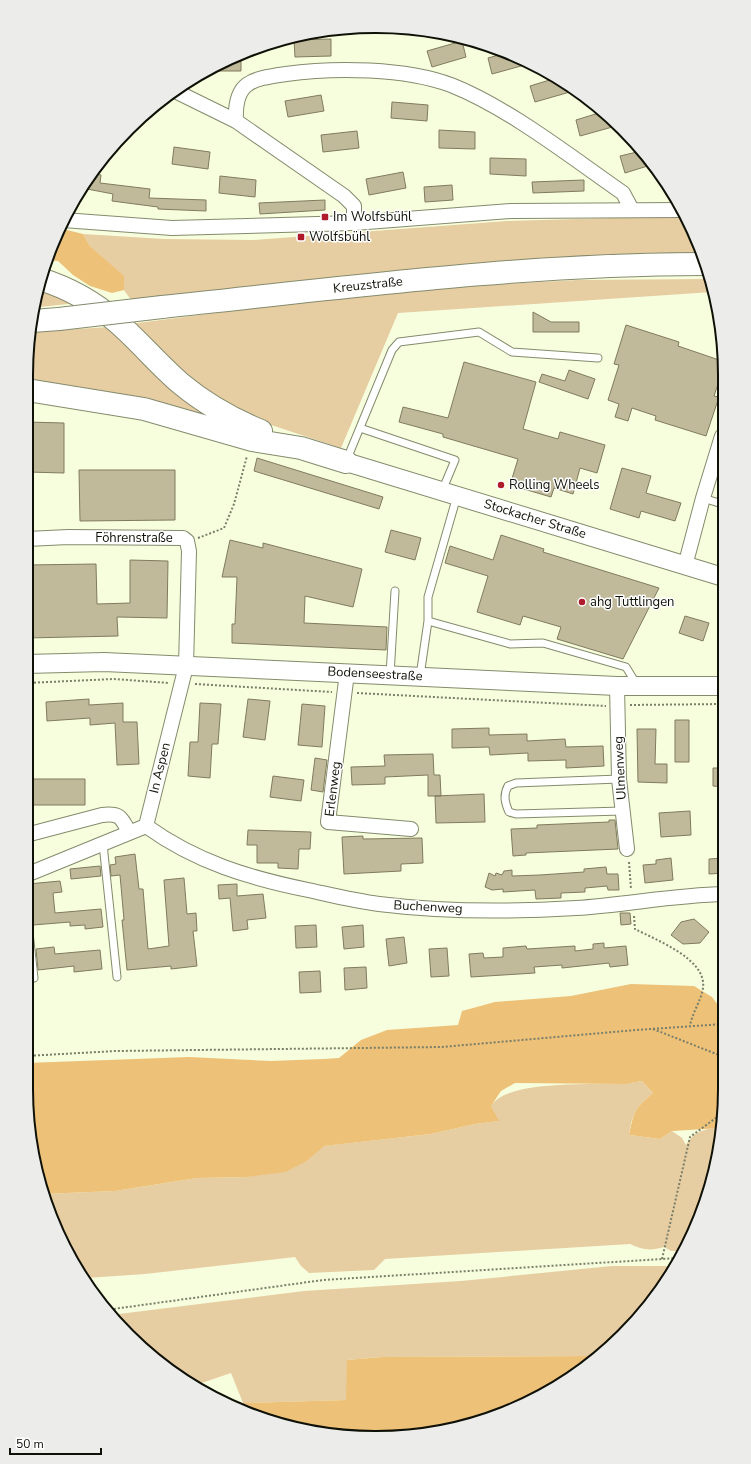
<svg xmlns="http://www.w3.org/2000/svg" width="751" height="1464" viewBox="0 0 751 1464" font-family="'Nunito Sans',sans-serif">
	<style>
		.green { fill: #e7cda2 }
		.forest { fill: #edc178 }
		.building { fill: #c0ba9b; stroke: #817b5e }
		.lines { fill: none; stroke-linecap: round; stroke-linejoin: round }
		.service-casing { stroke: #848b6d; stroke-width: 9 }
		.minor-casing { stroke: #848b6d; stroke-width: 16 }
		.tertiary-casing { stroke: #848b6d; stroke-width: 20 }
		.primary-casing { stroke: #848b6d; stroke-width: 24 }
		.path { stroke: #7a7f6a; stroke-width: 2; stroke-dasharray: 2 2; stroke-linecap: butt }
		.service { stroke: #fff; stroke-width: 7 }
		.minor { stroke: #fff; stroke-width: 14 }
		.tertiary { stroke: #fff; stroke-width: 18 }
		.primary { stroke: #fff; stroke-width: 22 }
		.primary-bridge-casing { stroke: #848b6d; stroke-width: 24; stroke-linecap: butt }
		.primary-bridge { stroke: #fff; stroke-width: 22 }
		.poi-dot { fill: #af1b2b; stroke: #fff; stroke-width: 1.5 }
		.labels { text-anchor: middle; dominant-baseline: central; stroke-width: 3; stroke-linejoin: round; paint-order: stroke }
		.poi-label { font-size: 13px; fill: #0f1106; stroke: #fff; text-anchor: start }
		.street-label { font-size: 13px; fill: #0f1106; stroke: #fff }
		.rim { fill: none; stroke: #0f1106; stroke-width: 2 }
	</style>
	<rect width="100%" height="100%" fill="#f6fedd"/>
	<path class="green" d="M684,216L698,242L702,256L131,300L124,290L123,276L90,246L83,234L164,239L253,240L507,221Z
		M708,279L712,292L398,313L341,448L256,420L214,399L130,324L394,290L578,280Z
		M37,290L49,292L77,303L40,307L35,305Z
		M109,327L208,413V419L27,384V353L30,332Z
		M642,1081L653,1093C636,1107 632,1114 629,1135L660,1139L672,1131L682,1138L686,1145C694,1131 706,1128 721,1128L713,1179L689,1243L683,1251H671L664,1247C651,1251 642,1250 630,1244L385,1259L374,1270L309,1273L301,1266L295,1257L145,1274L86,1278L45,1201L43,1194L115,1191L197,1178L247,1177L307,1161L323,1146L431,1134L475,1124L498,1121L491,1106C510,1076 608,1088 642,1081Z
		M612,1266H672L623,1335L594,1356L382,1357L347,1360V1400L243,1403L231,1373L193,1386L145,1351L111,1315L304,1291L461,1281Z"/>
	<path class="forest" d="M59,228L83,234L90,246L124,276V290L112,293L90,286L73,275L58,261L47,260Z
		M631,984L694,986L712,997L724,1013V1111L721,1128L672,1131L660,1139L629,1135C634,1112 634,1109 653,1093L642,1081L625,1084L515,1083L501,1091L491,1106L499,1121L475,1124L431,1134L324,1146L307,1161L285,1172L247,1177L197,1178L115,1191L43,1194L26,1089V1063L189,1057L271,1061L323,1059L339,1058L361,1040L387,1030L458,1025L462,1011L495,1002L571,996Z
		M594,1356L530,1402L421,1435L307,1431L242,1407L243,1403L346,1400L347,1360L382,1357Z"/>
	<path class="building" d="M331,39V56L295,57L294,40Z
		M462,41L466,57L432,67L427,51Z
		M506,53L530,62L532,63L492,74L488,58Z
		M241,55V71H204Z
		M556,78L568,85L570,92L535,102L530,86Z
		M321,95L324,111L288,117L285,101Z
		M392,102L428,105L427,121L391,118Z
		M602,112L616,126L580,136L576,120Z
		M439,130L475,132V149L439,148Z
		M357,131L359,148L323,152L321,135Z
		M174,147L210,152L208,169L172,164Z
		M641,151L654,164L625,173L620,156Z
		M490,158L526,159V176L490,174Z
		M403,172L406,188L369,195L366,179Z
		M92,173L101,175L100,183L150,189L149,198L206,200V211L158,209V207L112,201L113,194L82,188Z
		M220,176L256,180L255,197L219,193Z
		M584,180V191L533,193L532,182Z
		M452,185L453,200L425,202L424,187Z
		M325,200V210L260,214L259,203Z
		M533,312L551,322H579V332H533Z
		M626,325L679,342L678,346L722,361V372L714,396L719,397L706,436L655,420L656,416L632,408L628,421L615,417L619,404L608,400L619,365L614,364Z
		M464,362L536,382L523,429L558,439L560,432L605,445L597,473L580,468L573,494L554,488L551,497L510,485L518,459L443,437V434L399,422L403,407L448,418Z
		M569,370L595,379L588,399L539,382L542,374L565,381Z
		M27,422L64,423V473L27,472Z
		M257,458L383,497L379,509L254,471Z
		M622,468L651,476L646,493L681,503L675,521L641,511L639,518L610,509Z
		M79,470H175V520L80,521Z
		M391,530L421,538L415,560L385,552Z
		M501,535L544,549L543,552L659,588L623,659L557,639L561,627L523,616L520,625L477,612L488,576L445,563L450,546L493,560Z
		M230,540L263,548V543L362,569L353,607L305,596L304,623L387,627L386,650L232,643V624H235L237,577H222Z
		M130,560L168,561L167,618L117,617L118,636L26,638L27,565L96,564L97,604L130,603Z
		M685,616L709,623L703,641L679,633Z
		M89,699V705L123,703V722H137L139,764L117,765L115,723L90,725V718L47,721L46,702Z
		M248,699L270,701L265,740L243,737Z
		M200,703L221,704L218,744H212L210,778L188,776L190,742H198Z
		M302,704L325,706L322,747L298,745Z
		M675,720H689V762H675Z
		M489,728V735L527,734V741L565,739L566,747L603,746L604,766L566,768V760L528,761V753L490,755L489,747L452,748V729Z
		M637,729H656L655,764H667V783L638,782Z
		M433,754L434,775H440L441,796H428V775L385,777V784L352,785L351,767L385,766L384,755Z
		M315,758L327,760L323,792L311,790Z
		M713,768H723V787L713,786Z
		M273,776L304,780L301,801L270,797Z
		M33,779H85V805H33Z
		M484,794L485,822L436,823L435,796Z
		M690,811L691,835L661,837L659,813Z
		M609,820H615L618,849L526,853V855L513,856L511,829L537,828V825L609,822Z
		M248,830L311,832L310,849H299L298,869L278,868V863H257V845H247Z
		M363,836V839L422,838L423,863L401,864V871L344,874L342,837Z
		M135,854L139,889H143L148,949L169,946L164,880L184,878L187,914L196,913L197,931H193L197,966L171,969V966L127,970L122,920H124L120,875L111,876L110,865L116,864L115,857Z
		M671,858L673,880L645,883L643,865L656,864V860Z
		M724,858V873L709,874V859Z
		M100,866L101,876L71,879L70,869Z
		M606,867L607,874H618L619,890H608L607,886L585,888V892L561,893V898L536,899L535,890L503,892V889L492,890L485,887L489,873L495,876L496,873L502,875L504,871L512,870V876L540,875L584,872V869Z
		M60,881L62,892L53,893L55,913L101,909L103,927L85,929V925L70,926V922L33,925L28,884Z
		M237,884V896L263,894L266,918L247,920L248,929L233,931L230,898L219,899L218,885Z
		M620,913H630L631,924L621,925Z
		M694,919L709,932L700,943L683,944L671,935L681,922Z
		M316,925L317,947L296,948L295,926Z
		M363,925L364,947L344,949L342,927Z
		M404,937L407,963L389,966L386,939Z
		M604,943V948L626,946L628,965L610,967L609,963L562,968V965L534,967L535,973L471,977L469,954L483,953L484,958L503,957V948L526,946L527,949L575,946V951L593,949V944Z
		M54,947L55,954L100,950L102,969L74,972V966L38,970L36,949Z
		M447,948L449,976L431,977L429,949Z
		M366,967L367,988L345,990L344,968Z
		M320,971L321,992L300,993L299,972Z"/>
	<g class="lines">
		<defs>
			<path id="service" d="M360,428L455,460L442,491
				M347,459L392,350L399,342L479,332L512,352L598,358
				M703,498L722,504
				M428,621V597L457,496
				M390,675L395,591
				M420,676L428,621L510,644L543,643L626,667L637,685
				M619,779L516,783L508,786C503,795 505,803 509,812L516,814L622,811
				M103,844L117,977
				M26,905L34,978"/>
			<path id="minor" d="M175,91L236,121L344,196L354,206V223
				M236,121C234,81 252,79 286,74C335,67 405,68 451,85C509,108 571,157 623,193L632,210
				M63,220L172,228L354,223L511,211L680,210
				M685,566L703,498L722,436
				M347,673L328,822L411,829
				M617,686L619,779L627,849
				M146,826C196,862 249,878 308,890C331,895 355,901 379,904C444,912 511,912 576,908C625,905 674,895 724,894
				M26,835L102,815C120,813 121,817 129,832
				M26,875L146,826L186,666L189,551L187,541L183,538L68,537L27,539"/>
			<path id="tertiary" d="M346,462L723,577
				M26,664L104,662L617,686H723"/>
			<path id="primary" d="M40,279C69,288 94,302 117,322C139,341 158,364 180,383C204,403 232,419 261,431
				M162,307C342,288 523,264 704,264
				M32,321L59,319
				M27,390L144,409L252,440L301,448L346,462"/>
		</defs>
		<use href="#service" class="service-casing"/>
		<use href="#minor" class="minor-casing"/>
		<use href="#tertiary" class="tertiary-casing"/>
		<use href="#primary" class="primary-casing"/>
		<path class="path" d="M198,538L224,528L234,504L247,456
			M26,683L114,679L169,683
			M195,684L332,692
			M357,693L606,706
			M630,705L723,704
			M629,862L631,889
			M634,916L635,929C656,940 707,959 703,988C701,1001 692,1013 690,1026
			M653,1029L724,1057
			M26,1056L116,1051L442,1047L636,1030L724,1024
			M662,1259L690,1137L724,1112
			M106,1310L323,1280L678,1258"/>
		<use href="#service" class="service"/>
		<use href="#minor" class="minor"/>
		<use href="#tertiary" class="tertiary"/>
		<use href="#primary" class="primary"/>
		<defs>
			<path id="primary-bridge" d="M59,319L162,307"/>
		</defs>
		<use href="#primary-bridge" class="primary-bridge-casing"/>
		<use href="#primary-bridge" class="primary-bridge"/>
	</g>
	<g class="poi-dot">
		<rect x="321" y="213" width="8" height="8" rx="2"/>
		<rect x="297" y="233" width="8" height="8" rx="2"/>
		<circle cx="501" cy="485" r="4"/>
		<circle cx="582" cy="602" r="4"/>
	</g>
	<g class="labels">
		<g class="poi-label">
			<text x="333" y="217">Im Wolfsbühl</text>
			<text x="309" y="237">Wolfsbühl</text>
			<text x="509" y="485">Rolling Wheels</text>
			<text x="590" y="602">ahg Tuttlingen</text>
		</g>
		<g class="street-label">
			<text transform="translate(368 285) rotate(-6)">Kreuzstraße</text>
			<text transform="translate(535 519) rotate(17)">Stockacher Straße</text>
			<text x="134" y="538">Föhrenstraße</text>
			<text transform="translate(375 674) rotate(3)">Bodenseestraße</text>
			<text transform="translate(160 768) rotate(-76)">In Aspen</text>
			<text transform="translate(620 768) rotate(-93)">Ulmenweg</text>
			<text transform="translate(333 789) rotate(-83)">Erlenweg</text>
			<text transform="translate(428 907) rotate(3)">Buchenweg</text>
		</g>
	</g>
	<path d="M0 0H751V1464H0ZM375 33H376A342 342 0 0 1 718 375V1089A342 342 0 0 1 376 1431H375A342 342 0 0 1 33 1089V375A342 342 0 0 1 375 33Z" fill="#ececeb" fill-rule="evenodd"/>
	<path class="rim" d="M375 33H376A342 342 0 0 1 718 375V1089A342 342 0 0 1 376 1431H375A342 342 0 0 1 33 1089V375A342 342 0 0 1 375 33Z"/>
	<path d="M10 1448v6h91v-6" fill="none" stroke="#0f1106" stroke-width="2"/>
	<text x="16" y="1448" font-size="12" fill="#0f1106" stroke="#ffffff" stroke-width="3" paint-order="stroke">50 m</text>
</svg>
